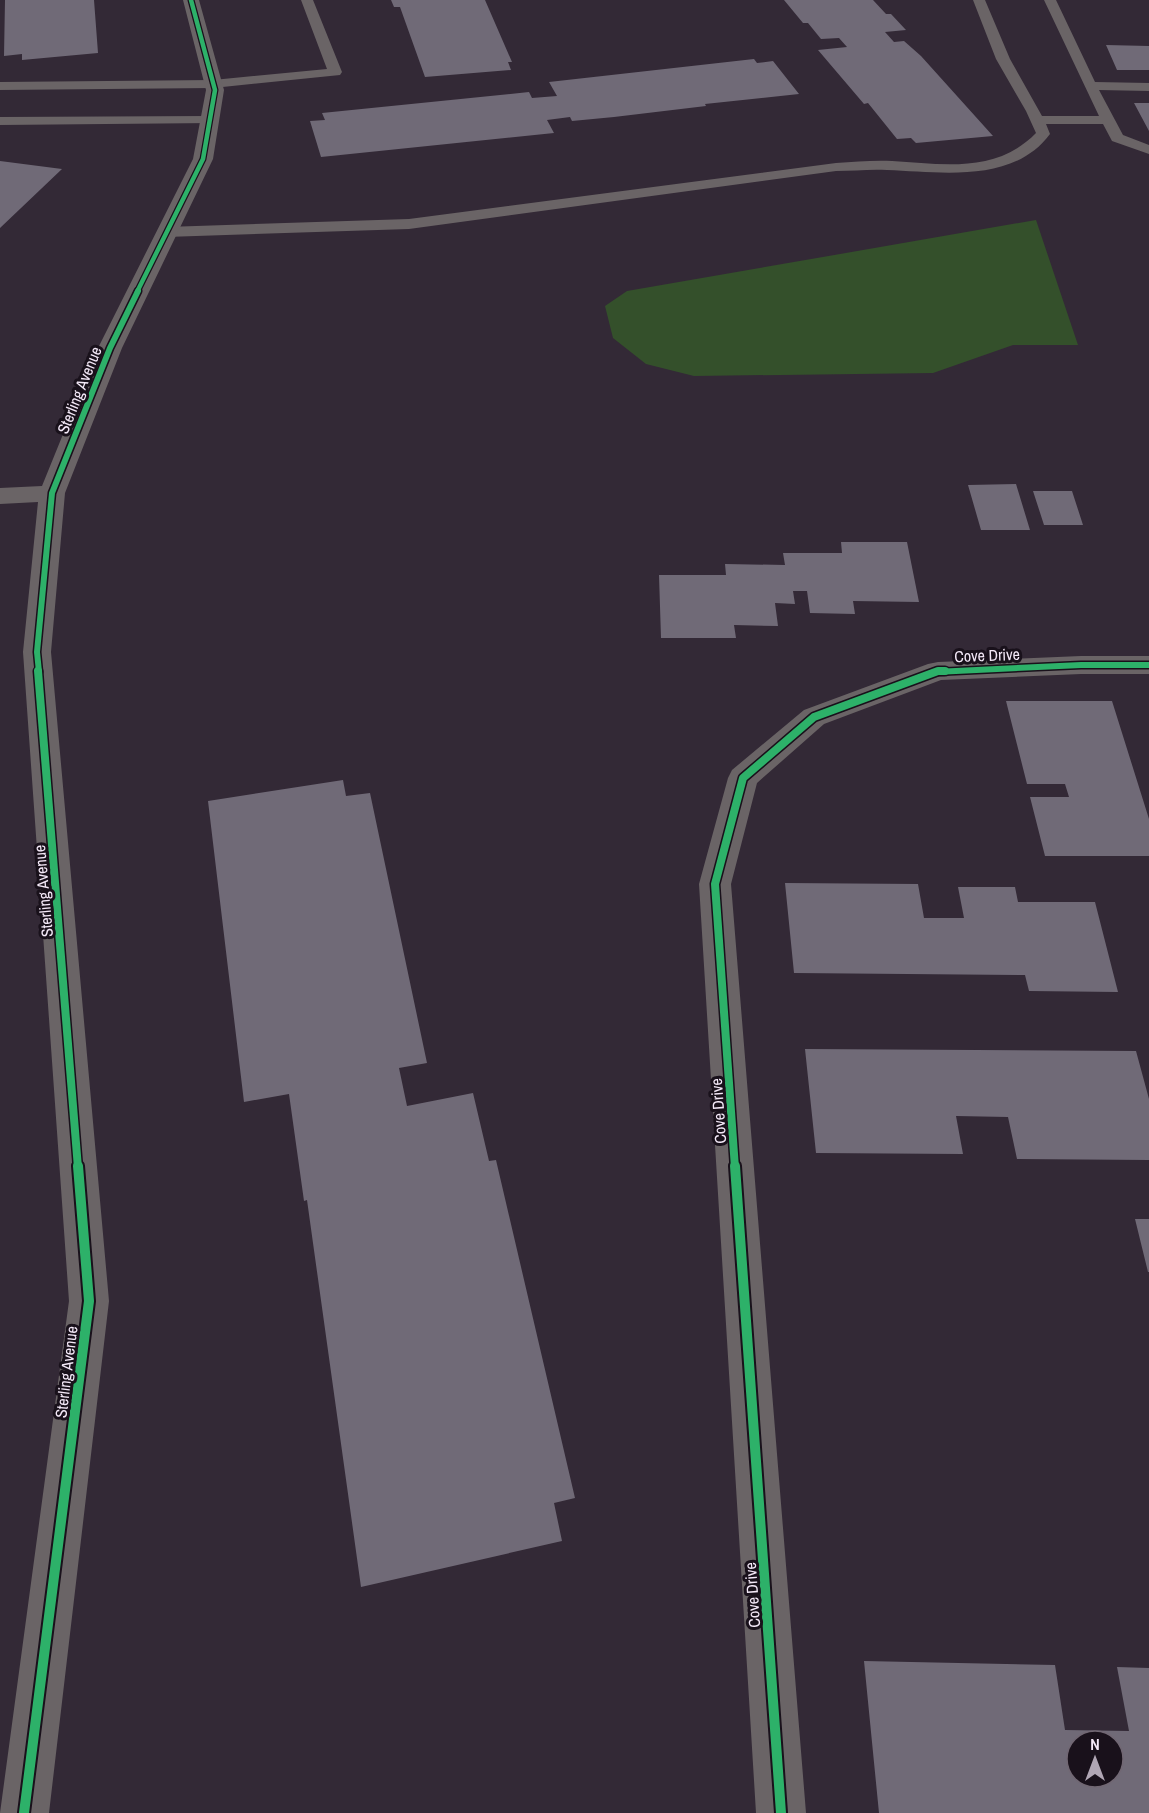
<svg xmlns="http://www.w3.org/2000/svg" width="1149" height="1813" viewBox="0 0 1149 1813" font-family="'Archivo Narrow',sans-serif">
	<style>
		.green { fill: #34502b }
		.building { fill: #706a77; fill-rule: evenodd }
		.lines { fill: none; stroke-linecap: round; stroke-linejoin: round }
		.lane { fill: #6a6466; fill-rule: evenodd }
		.street { fill: #6a6466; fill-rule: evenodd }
		.cycleway-far3-casing { stroke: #19111b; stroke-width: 7 }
		.cycleway-far2-casing { stroke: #19111b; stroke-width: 9 }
		.cycleway-far1-casing { stroke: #19111b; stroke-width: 11 }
		.cycleway-casing { stroke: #19111b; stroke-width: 14 }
		.cycleway-far3 { stroke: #2db169; stroke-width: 4.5 }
		.cycleway-far2 { stroke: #2db169; stroke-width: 6 }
		.cycleway-far1 { stroke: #2db169; stroke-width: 8 }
		.cycleway { stroke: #2db169; stroke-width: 10 }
		.labels { text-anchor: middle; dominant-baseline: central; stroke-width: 6; stroke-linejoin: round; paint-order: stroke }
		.street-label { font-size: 16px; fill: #f4e9f8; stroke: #19111b }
	</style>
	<rect width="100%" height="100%" fill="#332936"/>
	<path class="green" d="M1036,220L1078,345H1013L933,373L694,376L646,364L613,338L605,306L627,291Z"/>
	<path class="building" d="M5,0H94L98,53L22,60V54L4,56Z
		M391,0H485L512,62H508L511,70L425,77L400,7H394Z
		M784,0H873L886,14H891L906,30L885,32L894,42L904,41L921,56L993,136L916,143L911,138L897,139L868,103L864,104L818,50L847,47L839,38L821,39L808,23H803Z
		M1106,45L1149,46V70H1117Z
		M754,59L757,63L773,61L799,94L705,104L706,106L614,117L572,121L570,117L547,120L554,133L321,157L310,121L325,120L322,113L529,92L532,98L557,96L549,82Z
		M1134,103H1149V131Z
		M0,161L62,169L0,228Z
		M1016,484L1030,530H981L968,485Z
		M1033,491H1072L1083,525H1044Z
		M841,542H907L919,602L853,601L855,614L810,613L807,591H793L795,604L775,603L778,626L734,625L736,638H661L659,575H726L725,564L785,565L783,553H842Z
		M1006,701H1112L1149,819V856H1045L1030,797H1069L1065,784H1027Z
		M343,780L346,796L370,793L427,1063L399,1068L407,1106L473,1093L489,1161L496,1160L575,1498L554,1503L562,1541L361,1587L307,1200L304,1201L289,1094L244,1102L208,801Z
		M785,883L918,884L924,918H964L958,887H1015L1018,902H1095L1118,992L1029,991L1025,975L794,973Z
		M805,1049L1136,1051L1149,1099V1160L1017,1159L1008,1117L956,1116L963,1154L816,1153Z
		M1135,1219H1149V1272H1148Z
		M864,1661L1055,1665L1065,1730L1129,1731L1117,1667L1149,1668V1813H879ZM1077,1741H1113V1777H1077Z"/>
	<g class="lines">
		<path class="lane" d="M301,0H313L342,72L340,75L213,88L0,90V82L213,80L327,69Z
			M973,0H985L1010,59L1042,116H1099L1044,0H1056L1095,82L1149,83V91L1099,90L1123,135L1149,145V154L1112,141L1103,124H1046L1050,134C1013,184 941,172 887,170C870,169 853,171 836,171L409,229L166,237L158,232L166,227L409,219L836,163C855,162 873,160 892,161C943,164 996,174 1036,133L1026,111L996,59Z
			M209,116L216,120L214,123L0,125V117Z"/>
		<path class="street" d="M183,0H199L224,90L213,159L122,348L65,493L51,652L109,1301L49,1813H0L69,1301L23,652L38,502L0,504V488L42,486L98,348L193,159L206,90Z
			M1081,656H1149V674H1081L941,680L824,724L757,783L731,884L806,1813H756L699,884L728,778L732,770L804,710L928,664L938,662Z"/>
		<defs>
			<path id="cycleway-far3" d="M137,292L203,159L215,90L191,0"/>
			<path id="cycleway-far2" d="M39,672L37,652L52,493L110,348L138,291
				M935,672L1081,665H1149"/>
			<path id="cycleway-far1" d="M38,671L78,1168
				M735,1168L715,884L743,778L814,717L938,671H945"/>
			<path id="cycleway" d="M735,1166L781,1813
				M24,1813L89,1301L78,1166"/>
		</defs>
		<use href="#cycleway-far3" class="cycleway-far3-casing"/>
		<use href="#cycleway-far2" class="cycleway-far2-casing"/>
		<use href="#cycleway-far1" class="cycleway-far1-casing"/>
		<use href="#cycleway" class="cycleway-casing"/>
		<use href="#cycleway-far3" class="cycleway-far3"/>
		<use href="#cycleway-far2" class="cycleway-far2"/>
		<use href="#cycleway-far1" class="cycleway-far1"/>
		<use href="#cycleway" class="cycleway"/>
	</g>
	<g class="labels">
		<g class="street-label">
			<text transform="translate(79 390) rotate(-68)">Sterling Avenue</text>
			<text transform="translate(987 655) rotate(-2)">Cove Drive</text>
			<text transform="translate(43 891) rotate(-95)">Sterling Avenue</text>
			<text transform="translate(718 1111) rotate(-94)">Cove Drive</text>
			<text transform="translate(66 1372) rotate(-83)">Sterling Avenue</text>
			<text transform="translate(752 1595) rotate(-94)">Cove Drive</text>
		</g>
	</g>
	<g transform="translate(1095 1759)"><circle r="28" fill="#19111b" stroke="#716773" stroke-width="1.5"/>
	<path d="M0-4.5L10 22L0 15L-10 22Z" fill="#b0a6b4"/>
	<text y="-9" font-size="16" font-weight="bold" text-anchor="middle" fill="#f4e9f8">N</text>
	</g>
</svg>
